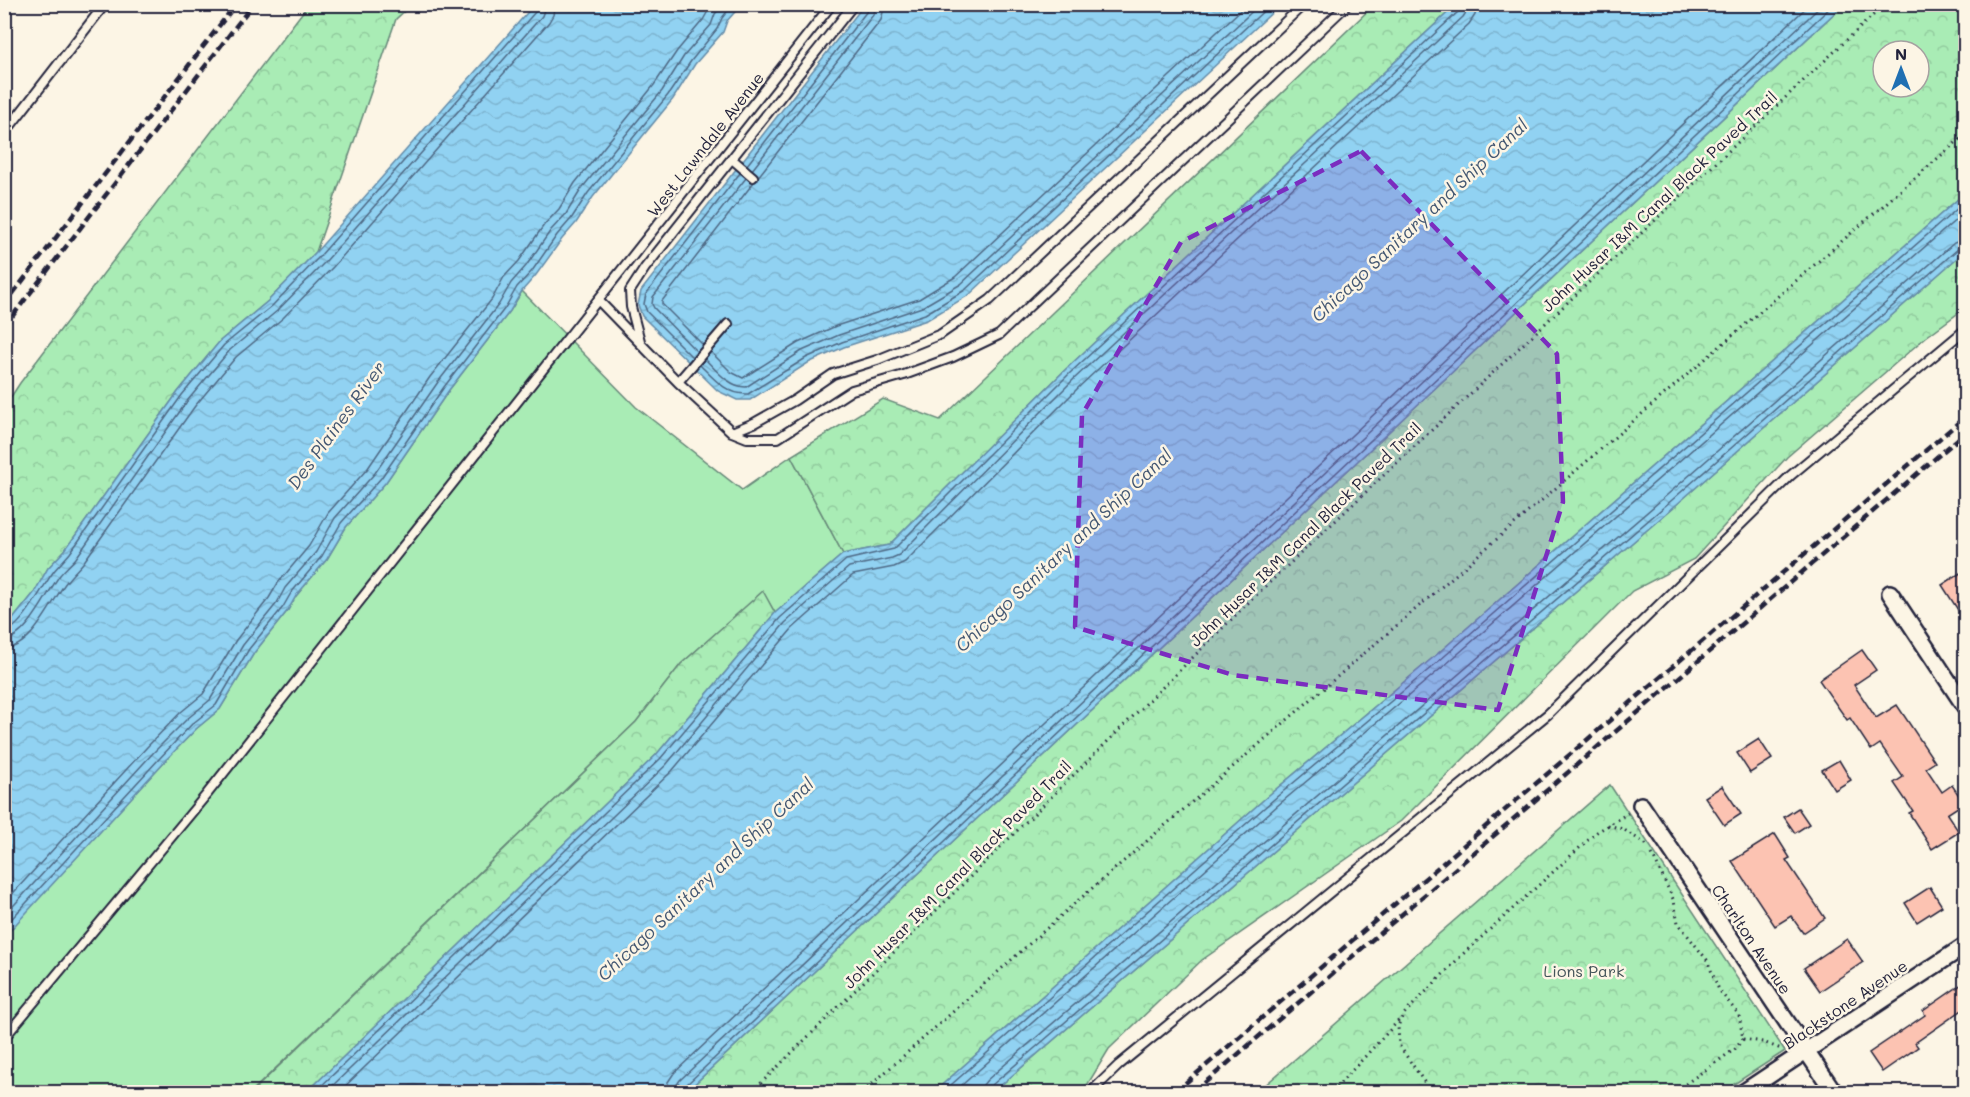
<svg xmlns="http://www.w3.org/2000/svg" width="1970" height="1097" viewBox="0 0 1970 1097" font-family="Mali,sans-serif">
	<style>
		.green { fill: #a9ecb5; stroke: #668778; stroke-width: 1.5 }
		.forest { fill: url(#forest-crowns); stroke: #668778; stroke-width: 1.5; fill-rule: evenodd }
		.water { fill: url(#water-waves); stroke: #658ca9; stroke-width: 1.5 }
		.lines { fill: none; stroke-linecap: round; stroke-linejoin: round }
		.shore { stroke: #4e6884; stroke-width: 1.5 }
		.building { fill: #fcc3b2; stroke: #22223b; stroke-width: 1.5 }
		.lane-casing { stroke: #22223b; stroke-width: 12 }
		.street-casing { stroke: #22223b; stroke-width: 20 }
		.path { stroke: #22223b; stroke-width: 3; stroke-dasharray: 1.5 4.5; stroke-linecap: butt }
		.lane { stroke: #fcf5e5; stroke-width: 8 }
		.street { stroke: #fcf5e5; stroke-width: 15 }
		.rail { stroke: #22223b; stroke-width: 4.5; stroke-dasharray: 9 4.5; stroke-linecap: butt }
		.marked { fill: #7b2cbf; fill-opacity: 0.2; stroke: #7b2cbf; stroke-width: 4.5; stroke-dasharray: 12 8; stroke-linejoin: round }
		.labels { text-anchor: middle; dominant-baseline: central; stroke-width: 5; stroke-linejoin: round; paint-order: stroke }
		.street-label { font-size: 16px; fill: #22223b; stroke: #fcf5e5 }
		.park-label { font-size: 16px; fill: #44545a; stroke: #fcf5e5 }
		.water-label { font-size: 18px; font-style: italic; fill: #435772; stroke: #fcf5e5 }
	</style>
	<defs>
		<pattern id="forest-crowns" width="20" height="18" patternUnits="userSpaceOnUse" patternTransform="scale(1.5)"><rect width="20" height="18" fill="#a9ecb5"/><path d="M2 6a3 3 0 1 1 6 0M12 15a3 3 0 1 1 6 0" fill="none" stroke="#91ca9d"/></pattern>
		<pattern id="water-waves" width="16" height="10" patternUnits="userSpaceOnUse" patternTransform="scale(1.5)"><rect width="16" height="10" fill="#91d2f2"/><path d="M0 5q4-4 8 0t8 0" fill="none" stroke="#7db4d0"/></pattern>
	</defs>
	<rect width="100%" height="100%" fill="#fcf5e5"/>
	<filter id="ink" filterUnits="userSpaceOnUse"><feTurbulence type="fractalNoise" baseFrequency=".0167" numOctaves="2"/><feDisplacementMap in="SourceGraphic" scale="12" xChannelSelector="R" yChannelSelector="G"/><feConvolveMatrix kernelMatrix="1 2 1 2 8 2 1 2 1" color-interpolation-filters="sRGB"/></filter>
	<g filter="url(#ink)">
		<path class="green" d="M522,291L636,407L742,490L791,456L843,554L775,613L763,592L681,664L636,722L251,1092H5L4,936L163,763L196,729L220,709L254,653L288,610L296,596L327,559L346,527L386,482L449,390L510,311Z"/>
		<path class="forest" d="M308,5H411L396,19L316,252L268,301L220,341L178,392L65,550L48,568L34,593L5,629V406L20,383Z
			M1374,5H1456L1066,369L889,545L843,554L791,456L883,399L940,420Z
			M1843,5H1965V193L1435,656L1269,795L934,1092H686ZM1883,51H1919V87H1883Z
			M1965,251V308L1926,337L1787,457L1694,559L1632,591L1401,821L1202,960L1109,1049L1083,1092H993L1676,505Z
			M763,591L775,613L656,755L307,1092H252L636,722L681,664Z
			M1610,785L1785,1051L1722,1092H1267L1263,1087Z"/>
		<path class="water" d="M534,5H741L727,21L723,32L695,64L673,99L593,197L576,223L562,239L536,275L522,291L510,311L449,390L386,482L346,527L327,559L296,596L288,610L254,653L220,709L196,729L163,763L5,936V629L34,593L48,568L65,550L178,392L220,341L268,301L316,252Z
			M864,5H1280L969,295L927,320L844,347L808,363L750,400H737L718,391L642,316L638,305L641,291Z
			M1456,5H1843L686,1092H307L656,755L775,613L843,554L889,545L1066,369Z
			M1965,193V251L1676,505L993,1092H934L1269,795L1435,656Z"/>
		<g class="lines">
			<path class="shore" d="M747,165L867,11L869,4
				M752,170L873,15L876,4
				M758,177L881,20L885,4
				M703,345L662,304V301L754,182
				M697,352L654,308L652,304L653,297L746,178
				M711,352L731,372L743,378L798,343L836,326L919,299L955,277L1247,4
				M692,357L647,312L644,304L646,294L740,173
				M705,359C716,370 729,387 746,387L802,351L839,335L922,307L961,284L1260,4
				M700,365C714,379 727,395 748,394L806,358L842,342L925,314L965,290L1271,4
				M4,632C21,630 44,584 54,571C59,565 65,559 70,553L182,395L224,345L272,306L320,256L536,11L538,4
				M4,640C27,639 47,592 60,575C65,569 71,564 76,558L188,400L230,350L277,311L326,261L542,16L546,4
				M4,649C33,648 52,600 67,581C72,574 78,569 83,563L195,406L236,357L283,318L333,267L549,22L553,15L555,4
				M4,903L147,747L181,712L203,694L236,640L269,598L278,583L309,546L328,513L368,468L430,377L492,299L504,277L519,261L544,225L559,209L575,183L654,85L677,51L703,20L712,4
				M4,916L153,753L187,719L210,700L243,645L277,603L285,588L316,552L335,518L375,473L438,382L499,304L511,283L526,266L551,230L566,214L582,188L662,91L684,56L711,25L715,14L723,4
				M4,927L159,759L192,724L216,705L249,649L283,607L291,593L322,556L341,523L381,478L444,387L505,308L517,287L532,271L557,235L571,219L588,193L668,95L691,61L717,29L722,18L733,4
				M315,1092L660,759L780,618L846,560L894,549L1070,373L1458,12L1460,4
				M326,1092L666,765L785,623L849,567L892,558L899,555L1075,378L1463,17L1467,11L1468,4
				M339,1092L672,771L792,629L853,575L894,567L905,562L1081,385L1469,24L1475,15L1477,4
				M666,1092L668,1082L674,1073L1810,4
				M675,1092L676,1086L680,1080L1823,4
				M683,1092L685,1086L1834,4
				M943,1092L1273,800L1439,661L1966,201
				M954,1092L1277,806L1444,666L1966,211
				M982,1092L983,1085L987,1080L1667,495L1954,243L1966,239
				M990,1092L992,1085L1672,500L1959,248L1966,247"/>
		</g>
		<path class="building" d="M1965,570V621L1942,585Z
			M1862,650L1876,670L1854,685L1876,718L1897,705L1935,762L1926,768L1942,792L1952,785L1964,803L1947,814L1959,832L1932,849L1909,813L1913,811L1894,783L1903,777L1880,744L1871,750L1850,718L1847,720L1819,680Z
			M1759,739L1772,759L1750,773L1737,753Z
			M1839,760L1851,780L1835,790L1822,770Z
			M1722,786L1741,814L1724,825L1705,797Z
			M1798,808L1809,824L1795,833L1784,817Z
			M1775,834L1790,858L1786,860L1825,918L1803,933L1791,916L1775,926L1732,861Z
			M1930,887L1942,906L1917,922L1905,903Z
			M1847,939L1863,962L1820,991L1804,968Z
			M1965,982V1008L1915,1043L1918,1047L1882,1072L1869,1053L1925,1015L1923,1011Z"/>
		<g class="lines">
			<defs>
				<path id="lane" d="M4,134L105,4
					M732,159L753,177
					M598,300L678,382L732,432L747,438H778L852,390L904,375L953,357L999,335L1348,4
					M640,341L631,307L630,291L645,268L854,4
					M678,382L728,324
					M732,432L754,423L795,400L833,374L877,360L941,334L990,300L1304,4
					M4,1038L207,794L832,4
					M1091,1092L1119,1065L1548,714L1790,476L1966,329"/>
				<path id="street" d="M1890,593L1966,708
					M1641,805L1834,1092
					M1744,1092L1966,945"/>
			</defs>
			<use href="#lane" class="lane-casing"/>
			<use href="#street" class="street-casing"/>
			<path class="path" d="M1608,825L1623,829L1647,845
				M1652,854L1674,901L1678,923L1707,960L1719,990L1739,1015L1743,1039L1735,1049L1674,1092
				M1743,1039L1763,1042L1781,1049
				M752,1092L1251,600L1885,4
				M863,1092L1074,904L1966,134
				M1332,1092L1400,1019
				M1431,1092L1399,1045L1398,1026L1403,1015L1463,954L1597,832L1628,813"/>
			<use href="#lane" class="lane"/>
			<use href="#street" class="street"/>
			<path class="rail" d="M4,305L236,4
				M4,327L253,4
				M1175,1092L1966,416
				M1194,1092L1966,432"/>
		</g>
	</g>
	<path class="marked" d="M1361,151L1557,354L1563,502L1498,710L1233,675L1075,627L1082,415L1181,242Z"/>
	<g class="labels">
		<g class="street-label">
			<text transform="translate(705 144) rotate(-52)">West Lawndale Avenue</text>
			<text transform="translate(1659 201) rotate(-43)">John Husar I&amp;M Canal Black Paved Trail</text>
			<text transform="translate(1305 534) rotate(-44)">John Husar I&amp;M Canal Black Paved Trail</text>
			<text transform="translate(957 874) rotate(-45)">John Husar I&amp;M Canal Black Paved Trail</text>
			<text transform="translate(1752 939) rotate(56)">Charlton Avenue</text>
			<text transform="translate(1845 1004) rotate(-34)">Blackstone Avenue</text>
		</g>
		<g class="park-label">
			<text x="1584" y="970">Lions Park</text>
		</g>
		<g class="water-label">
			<text transform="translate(1419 220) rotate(-43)">Chicago Sanitary and Ship Canal</text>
			<text transform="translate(336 425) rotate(-54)">Des Plaines River</text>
			<text transform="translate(1063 550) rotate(-43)">Chicago Sanitary and Ship Canal</text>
			<text transform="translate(705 879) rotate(-43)">Chicago Sanitary and Ship Canal</text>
		</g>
	</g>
	<rect width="1970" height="1097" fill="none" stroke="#fcf5e5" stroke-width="24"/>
	<rect x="12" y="12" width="1946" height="1073" fill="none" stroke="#22223b" stroke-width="2" filter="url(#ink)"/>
	<g transform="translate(1901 69)"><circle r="28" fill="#fcf5e5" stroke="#a5a1a1" stroke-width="1.5"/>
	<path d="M0-4.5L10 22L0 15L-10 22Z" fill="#1f6fb2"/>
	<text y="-9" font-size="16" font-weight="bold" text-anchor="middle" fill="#22223b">N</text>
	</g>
</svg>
